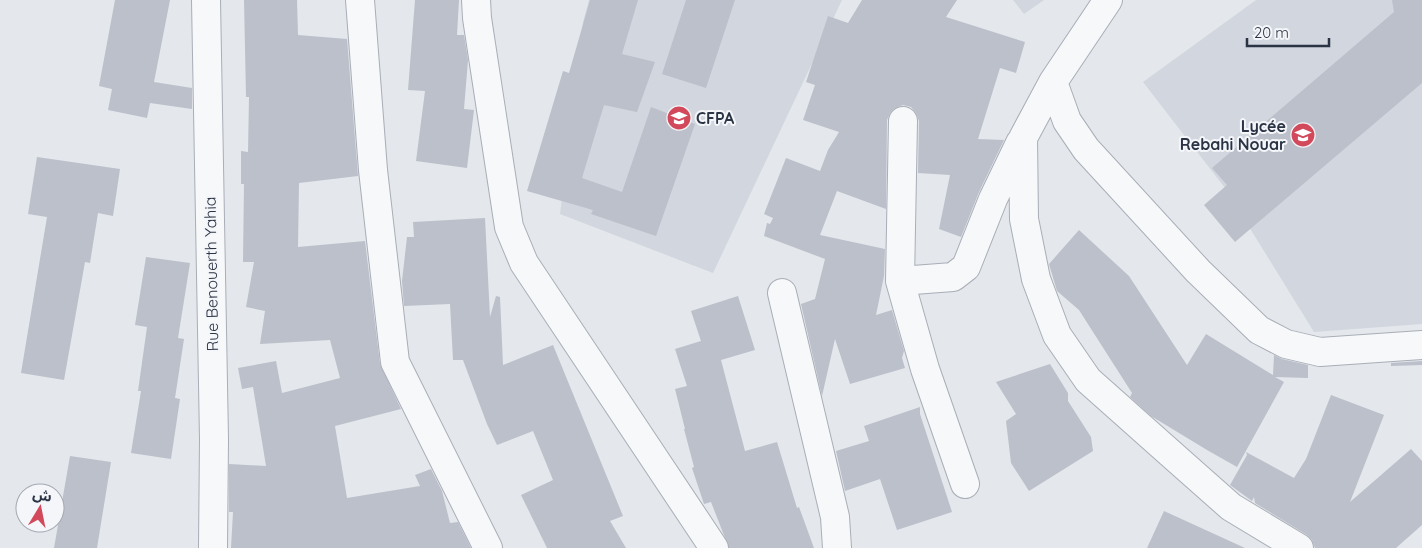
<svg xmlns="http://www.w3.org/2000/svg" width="1422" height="548" viewBox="0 0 1422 548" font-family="Quicksand,'Noto Sans Arabic',sans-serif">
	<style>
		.built { fill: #d2d6de }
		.building { fill: #bbc0ca }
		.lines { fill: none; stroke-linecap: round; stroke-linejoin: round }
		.minor-casing { stroke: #a9aeb7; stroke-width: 30 }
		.minor { stroke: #f7f8fa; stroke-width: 28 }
		.labels { text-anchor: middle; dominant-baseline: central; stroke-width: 4; stroke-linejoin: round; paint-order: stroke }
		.poi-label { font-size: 16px; font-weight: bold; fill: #2b3445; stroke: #f4f6f9; text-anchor: start }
		.street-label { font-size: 16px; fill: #2b3445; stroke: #f4f6f9 }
	</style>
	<rect width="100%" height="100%" fill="#e4e7ec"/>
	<path class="built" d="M589,0H842L713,273L560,214L583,22Z
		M1013,0H1044L1024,14Z
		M1256,0H1422V324L1314,332L1225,188L1143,82Z"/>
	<path class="building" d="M115,0H170L154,82L192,88V109L150,103L147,118L108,110L112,89L99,86Z
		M244,0H297L298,35L347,39L358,176L299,183L298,247L365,241L380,364L401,409L335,426L347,498L420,486L415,475L431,469L442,491L450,523L458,522L471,548H231L233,512H229V464L266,466L253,387L242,389L238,368L276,361L282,393L340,378L330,340L260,344L265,311L246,307L254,262H243L244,184H241V151L248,152L249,97H246Z
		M415,0H459L457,35H464L468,60L464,109L474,110L467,168L416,161L425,91L408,90Z
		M590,0H638L622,54L655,62L637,112L604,105L582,178L622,192L651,107L695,124L656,236L591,214L593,210L527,191L563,71L569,73Z
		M686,0H735L706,88L662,74Z
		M862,0H957L946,17L1025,42L1016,73L1000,68L978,139L1004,140L979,192L961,237L939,229L950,175L918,173L919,121L916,113L911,107L903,105L895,108L890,113L887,120L886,209L837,191L820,235L885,249L884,276L876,315L892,310L904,351L902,358L905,368L850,384L835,339L822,396L801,304L815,299L825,259L764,236L767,223L770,224L773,218L764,214L786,158L820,171L828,150L839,132L803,120L815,85L806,82L828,16L848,23Z
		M1392,0H1422V83L1235,242L1204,205L1227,185L1212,168L1394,12Z
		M37,157L120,169L113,216L98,213L90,263L85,262L64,380L21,373L47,217L28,214Z
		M485,218L490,317L496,296L500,297L503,365L553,345L623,516L610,521L626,548H547L521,495L553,480L533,431L497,445L487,424L463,360H453L450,304L404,306L402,281L407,237H414L413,222Z
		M1079,230L1129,276L1187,365L1206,334L1273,375L1274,355L1282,359L1308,365V378L1275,377L1284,382L1237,467L1207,450L1151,416L1130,397L1132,393L1079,310L1057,291L1049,264Z
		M146,257L190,263L178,338L184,339L175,398L180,399L171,459L131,453L141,391H138L147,327L135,325Z
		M738,296L755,350L721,360L745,451L777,442L797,508L799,507L814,548H729L711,502L704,504L692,468L694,467L684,429H685L675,389L687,386L675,349L701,341L691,311Z
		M1422,361V365L1391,366V363Z
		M1050,364L1068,393V401L1091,437L1093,451L1029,491L1011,463L1006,421L1016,414L996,382Z
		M1331,395L1384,415L1350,502L1411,449L1422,461V525L1396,548H1315L1312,540L1307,535L1255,503L1254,497L1252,501L1230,485L1247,455L1246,452L1294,478L1306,459Z
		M920,407V414L952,512L897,530L880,479L845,491L836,451L869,441L864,426Z
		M70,456L111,462L97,548H54Z
		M1164,511L1245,548H1147Z"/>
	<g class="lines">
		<defs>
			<path id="minor" d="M206,0L214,439L213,548
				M360,0L373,170L395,362L488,548
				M476,0L477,18L509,227L524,263L714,548
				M1108,0L1053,82L1067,121L1086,149L1198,271L1259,330L1286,344L1320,352L1422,345
				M1053,82L1023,138L1024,219L1036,279L1057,335L1088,380L1170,453L1231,507L1299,548
				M903,121L900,281L953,277L966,267L993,199L1020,143
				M900,281L925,369L965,484
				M782,293L835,517L837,548"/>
		</defs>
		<use href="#minor" class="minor-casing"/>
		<use href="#minor" class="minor"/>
	</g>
	<defs>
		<symbol id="university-disc" viewBox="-11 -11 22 22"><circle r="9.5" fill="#d1495b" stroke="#f4f6f9"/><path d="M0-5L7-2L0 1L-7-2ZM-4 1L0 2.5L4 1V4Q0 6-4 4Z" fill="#fff"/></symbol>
		<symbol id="school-disc" viewBox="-11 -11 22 22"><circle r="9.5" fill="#d1495b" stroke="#f4f6f9"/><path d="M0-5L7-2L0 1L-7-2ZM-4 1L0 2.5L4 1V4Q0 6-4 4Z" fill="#fff"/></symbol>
	</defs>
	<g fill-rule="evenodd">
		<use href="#university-disc" x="665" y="104" width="28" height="28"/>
		<use href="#school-disc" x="1289" y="121" width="28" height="28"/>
	</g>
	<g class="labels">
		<g class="poi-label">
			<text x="696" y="118">CFPA</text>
			<text x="1286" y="126" text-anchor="end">Lycée<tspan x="1286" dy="18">Rebahi Nouar</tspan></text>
		</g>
		<g class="street-label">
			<text transform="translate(211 274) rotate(-91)">Rue Benouerth Yahia</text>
		</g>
	</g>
	<g transform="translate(40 508) rotate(10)"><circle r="24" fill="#f4f6f9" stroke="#a4a8b1"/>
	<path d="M0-4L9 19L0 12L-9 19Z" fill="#d1495b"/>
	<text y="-8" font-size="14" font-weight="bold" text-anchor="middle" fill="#2b3445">ش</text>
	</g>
	<path d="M1247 38v8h82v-8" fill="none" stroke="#2b3445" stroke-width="2.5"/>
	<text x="1254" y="38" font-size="15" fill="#2b3445" stroke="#f4f6f9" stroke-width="4" paint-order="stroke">20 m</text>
</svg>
